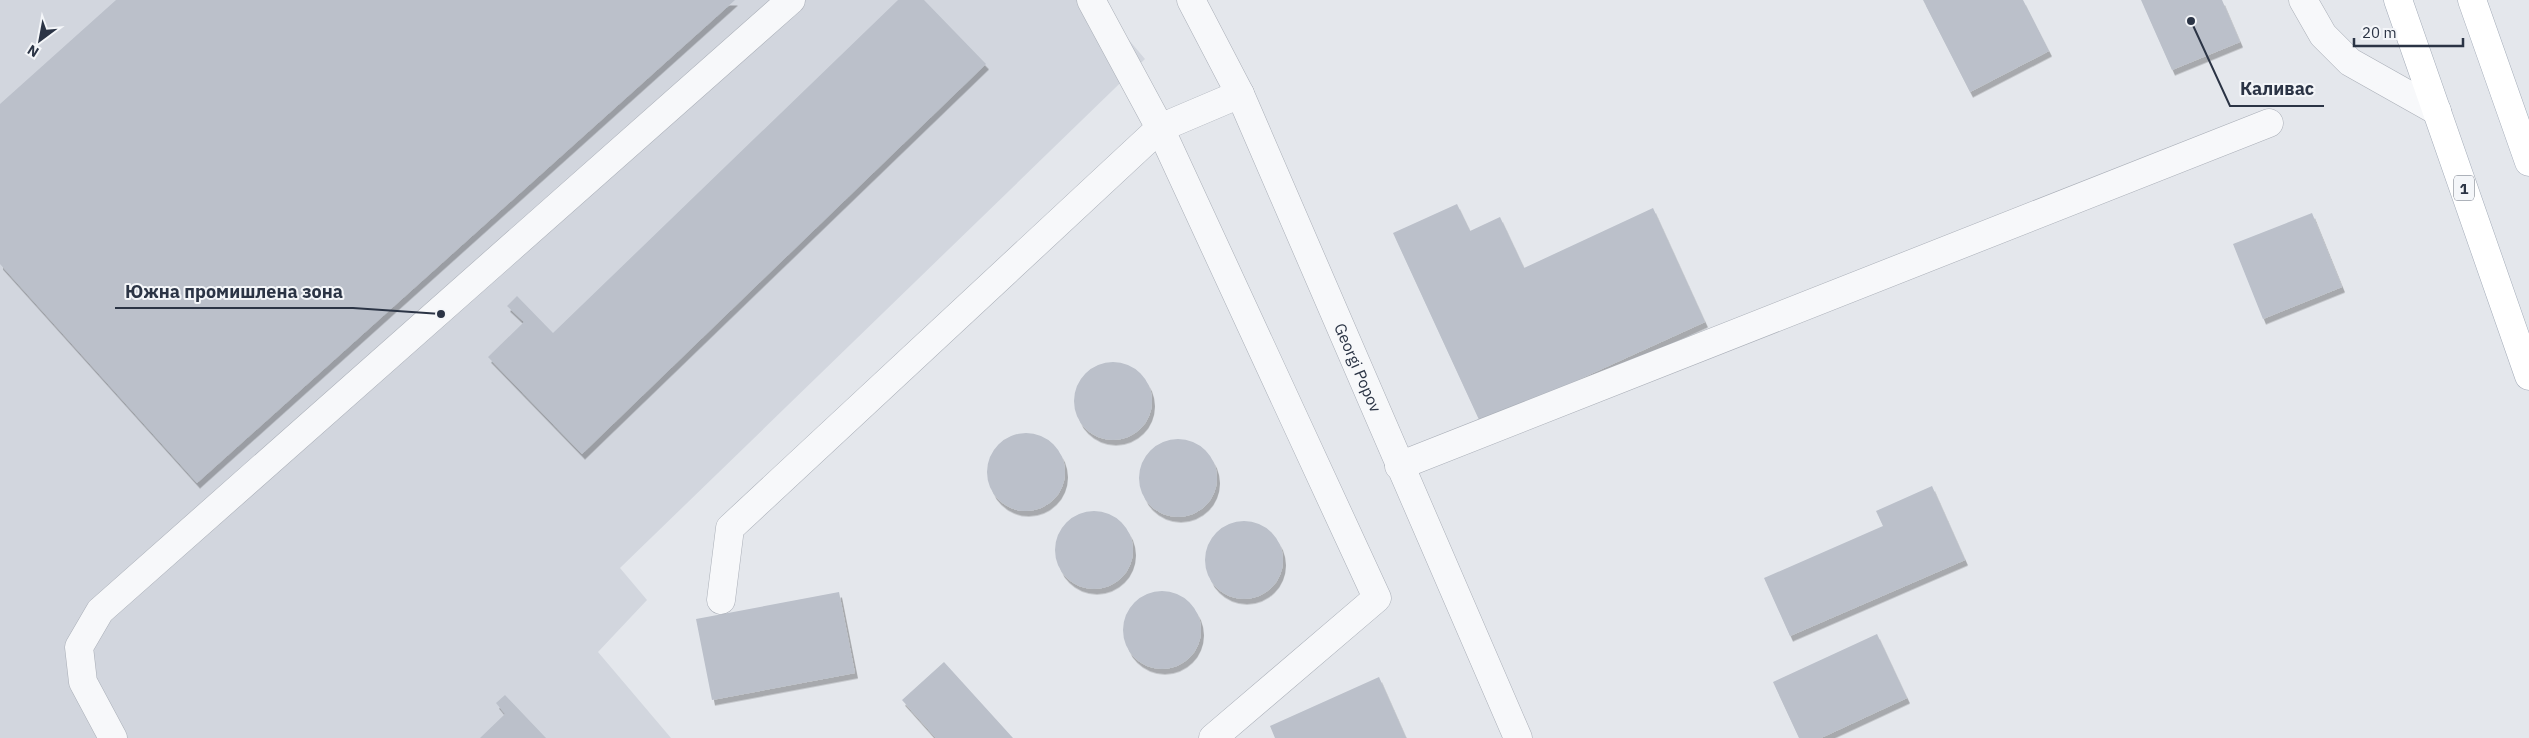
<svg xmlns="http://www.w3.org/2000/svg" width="2529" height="738" viewBox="0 0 2529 738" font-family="'IBM Plex Sans',sans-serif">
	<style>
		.built { fill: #d2d6de }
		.building { fill: #bbc0ca; filter: url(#shadow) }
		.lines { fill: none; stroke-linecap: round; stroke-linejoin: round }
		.minor-casing { stroke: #a9aeb7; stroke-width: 29 }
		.major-casing { stroke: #a3abb8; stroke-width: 29 }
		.minor { stroke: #f7f8fa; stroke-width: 28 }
		.major { stroke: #fff; stroke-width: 28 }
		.labels { text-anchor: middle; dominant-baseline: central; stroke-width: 4; stroke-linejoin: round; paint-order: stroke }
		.shield { fill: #f4f6f9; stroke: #676e7b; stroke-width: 1 }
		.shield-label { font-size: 15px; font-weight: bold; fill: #2b3445 }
		.street-label { font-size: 16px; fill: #2b3445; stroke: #f4f6f9 }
		.leader { fill: none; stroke: #2b3445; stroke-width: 2 }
		.callout-dot { fill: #2b3445; stroke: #f4f6f9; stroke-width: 2 }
		.callout-label { font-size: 18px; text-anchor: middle; font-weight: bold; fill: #2b3445; stroke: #f4f6f9; stroke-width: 4; stroke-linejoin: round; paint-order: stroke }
	</style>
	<defs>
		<filter id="shadow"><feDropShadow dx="3" dy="5.5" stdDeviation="0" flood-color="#0004"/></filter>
	</defs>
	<rect width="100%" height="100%" fill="#e4e7ec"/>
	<path class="built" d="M0,0H1095L1145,59L620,568L647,600L598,652L671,738H0Z"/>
	<path class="building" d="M116,0H735L197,483L0,264V104Z
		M898,0H924L986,64L582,454L488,357L524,322L507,306L517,296L553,333Z
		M1923,0H2023L2049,51L1970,92Z
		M2141,0H2222L2240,42L2172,70Z
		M1457,204L1470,231L1500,217L1524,268L1653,208L1705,322L1481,424L1393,233Z
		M2312,213L2342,287L2263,319L2233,244Z
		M1074 401a39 39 0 1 1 78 0a39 39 0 1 1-78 0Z
		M987 472a39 39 0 1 1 78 0a39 39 0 1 1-78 0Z
		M1139 478a39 39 0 1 1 78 0a39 39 0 1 1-78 0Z
		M1932,486L1965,560L1790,636L1764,578L1883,526L1876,511Z
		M1055 550a39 39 0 1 1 78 0a39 39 0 1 1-78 0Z
		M1205 560a39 39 0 1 1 78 0a39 39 0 1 1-78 0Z
		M1123 630a39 39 0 1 1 78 0a39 39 0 1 1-78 0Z
		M839,592L855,673L712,700L696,619Z
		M1877,634L1907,698L1821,738H1799L1773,682Z
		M944,662L1013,738H936L902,700Z
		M1379,677L1406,738H1275L1270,726Z
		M505,695L546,738H480L505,714L496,703Z"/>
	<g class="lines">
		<defs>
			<g id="minor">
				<path id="s1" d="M1191,0L1240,94L1518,738"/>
				<path d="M2303,0L2323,35L2350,62L2437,111"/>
				<path d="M1399,466L2269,123"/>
				<path d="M721,600L730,528L1160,128L1091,0"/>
				<path d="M113,738L83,682L79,647L100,611L791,0"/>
				<path d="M1213,738L1377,598L1160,128L1240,94"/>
			</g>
			<path id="major" d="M2398,0L2529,376
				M2472,0L2529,162"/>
		</defs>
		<use href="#minor" class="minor-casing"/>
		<use href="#major" class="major-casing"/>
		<use href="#minor" class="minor"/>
		<use href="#major" class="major"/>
	</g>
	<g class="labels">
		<rect class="shield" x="2454" y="175.5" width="20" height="25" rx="4"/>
		<g class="shield-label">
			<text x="2464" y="188">1</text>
		</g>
		<g class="street-label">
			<text stroke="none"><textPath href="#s1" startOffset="404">Georgi Popov</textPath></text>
		</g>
	</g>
	<path class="leader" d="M2191 21L2230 106H2324M441 314L353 308H115"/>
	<g class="callout-dot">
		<circle cx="2191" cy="21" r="5"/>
		<circle cx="441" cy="314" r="5"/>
	</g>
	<g class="callout-label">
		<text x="2277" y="95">Каливас</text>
		<text x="234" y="298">Южна промишлена зона</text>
	</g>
	<g transform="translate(40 40) rotate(212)" stroke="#f4f6f9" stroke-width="4" paint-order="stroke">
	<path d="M0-4L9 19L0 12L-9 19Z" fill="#2b3445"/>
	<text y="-8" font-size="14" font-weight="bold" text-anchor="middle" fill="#2b3445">N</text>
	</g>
	<path d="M2354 38v8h109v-8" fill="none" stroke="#2b3445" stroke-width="2.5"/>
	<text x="2362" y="38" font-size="15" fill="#2b3445" stroke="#f4f6f9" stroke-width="4" paint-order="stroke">20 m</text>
</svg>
